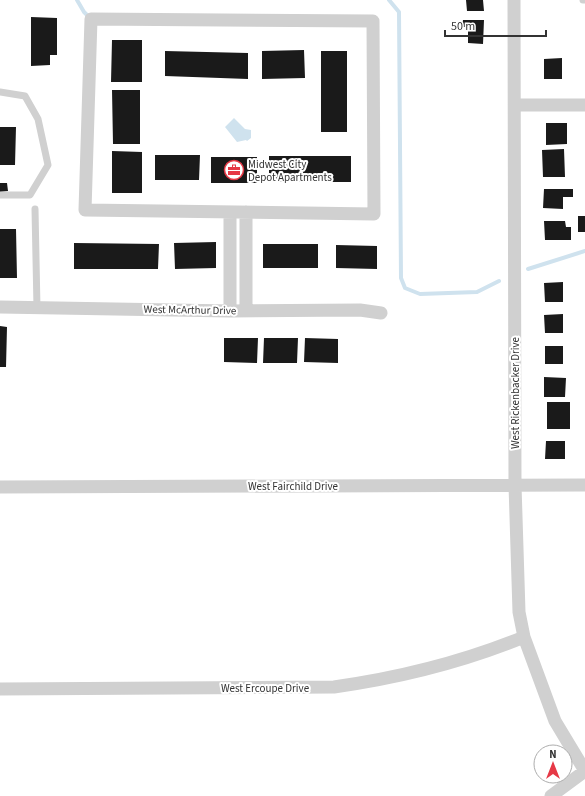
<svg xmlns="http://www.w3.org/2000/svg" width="585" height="796" viewBox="0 0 585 796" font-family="'Source Sans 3',sans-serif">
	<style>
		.water { fill: #cfe2ee }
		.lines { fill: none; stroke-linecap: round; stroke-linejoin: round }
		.stream { stroke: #cfe2ee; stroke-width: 4 }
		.building { fill: #1a1a1a }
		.lane { stroke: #d0d0d0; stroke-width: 7 }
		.street { stroke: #d0d0d0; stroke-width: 13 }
		.labels { text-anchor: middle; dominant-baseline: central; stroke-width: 4; stroke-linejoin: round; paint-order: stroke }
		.poi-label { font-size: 11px; fill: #333; stroke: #fff; text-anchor: start }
		.street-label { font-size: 11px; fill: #333; stroke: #fff }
	</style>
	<rect width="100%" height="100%" fill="#fff"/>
	<path class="water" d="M234,118L245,129L251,130V138L247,141L246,140L237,142L225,127Z"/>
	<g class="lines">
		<path class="stream" d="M77,0L84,12L90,18
			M389,0L399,12L401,278L405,288L420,294L477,292L499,281
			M528,269L585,251"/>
	</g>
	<path class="building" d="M466,0H483L484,11H467Z
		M31,17L57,18V55H50V65L31,66Z
		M463,20H484L483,44L468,43V27H462Z
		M112,40H142V82H111Z
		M304,50L305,78L262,79V51Z
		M165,51L248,53V79L165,76Z
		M321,51H347V132H321Z
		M562,58V79H544V59Z
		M112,90H140V144H113Z
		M546,123H567V144L546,145Z
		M0,127H16L15,165H0Z
		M564,149L565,177H543L542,150Z
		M112,151L142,152V193H112Z
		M155,155H200L199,180H155Z
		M269,156H351V182H269Z
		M211,157H257V183H211Z
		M0,183H7L8,191L0,192Z
		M544,189H573V197H563V209L543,208Z
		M578,216H585V232H578Z
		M544,221H565L566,227H571V240H545Z
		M0,229H16L17,278H0Z
		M216,242V268L175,269L174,243Z
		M74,243L159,244L158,269H74Z
		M263,244H318V268H263Z
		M336,245L377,246V269L336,268Z
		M563,282V302H545L544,283Z
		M563,314V333H545L544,315Z
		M0,326L7,327L6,367H0Z
		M224,338H258L257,363L224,362Z
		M264,338H298L297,363H263Z
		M305,338L338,339V363L304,362Z
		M545,346H563V364H545Z
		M544,377L566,378L565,397H544Z
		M547,402H570V429H547Z
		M546,441H565V459H545Z"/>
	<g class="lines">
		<path class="lane" d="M583,0H585
			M0,92L25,96L38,119L48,165L30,195H0
			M35,209L37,308"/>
		<path class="street" d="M514,0L515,485L519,612L524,637L555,721L585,771
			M91,19L373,21L374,214L85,210Z
			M516,105H585
			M230,212V311
			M246,212V311
			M0,307L230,311L360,310L381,313
			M0,487L585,485
			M0,689L334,687C398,678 463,662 524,637
			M551,796L585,771"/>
	</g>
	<defs>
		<symbol id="office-ring" viewBox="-11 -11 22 22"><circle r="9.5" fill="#fff" stroke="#e63946" stroke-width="1.5"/><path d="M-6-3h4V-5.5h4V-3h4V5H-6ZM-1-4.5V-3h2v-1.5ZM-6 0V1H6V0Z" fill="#e63946"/></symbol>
	</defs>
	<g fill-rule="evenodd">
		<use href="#office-ring" x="223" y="159" width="22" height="22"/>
	</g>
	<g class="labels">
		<g class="poi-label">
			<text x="248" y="164">Midwest City<tspan x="248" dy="13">Depot Apartments</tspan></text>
		</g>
		<g class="street-label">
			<text transform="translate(190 310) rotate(1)">West McArthur Drive</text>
			<text transform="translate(515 393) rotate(-90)">West Rickenbacker Drive</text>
			<text x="293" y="486">West Fairchild Drive</text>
			<text x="265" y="688">West Ercoupe Drive</text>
		</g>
	</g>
	<g transform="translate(553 764)"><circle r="19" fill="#ffffff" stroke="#adadad"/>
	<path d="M0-3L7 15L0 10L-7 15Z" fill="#e63946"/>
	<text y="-6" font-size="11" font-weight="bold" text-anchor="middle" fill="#333333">N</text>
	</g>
	<path d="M445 30v6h101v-6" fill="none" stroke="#333333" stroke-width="2"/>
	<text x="451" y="30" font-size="12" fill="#333333" stroke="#ffffff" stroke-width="3" paint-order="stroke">50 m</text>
</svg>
